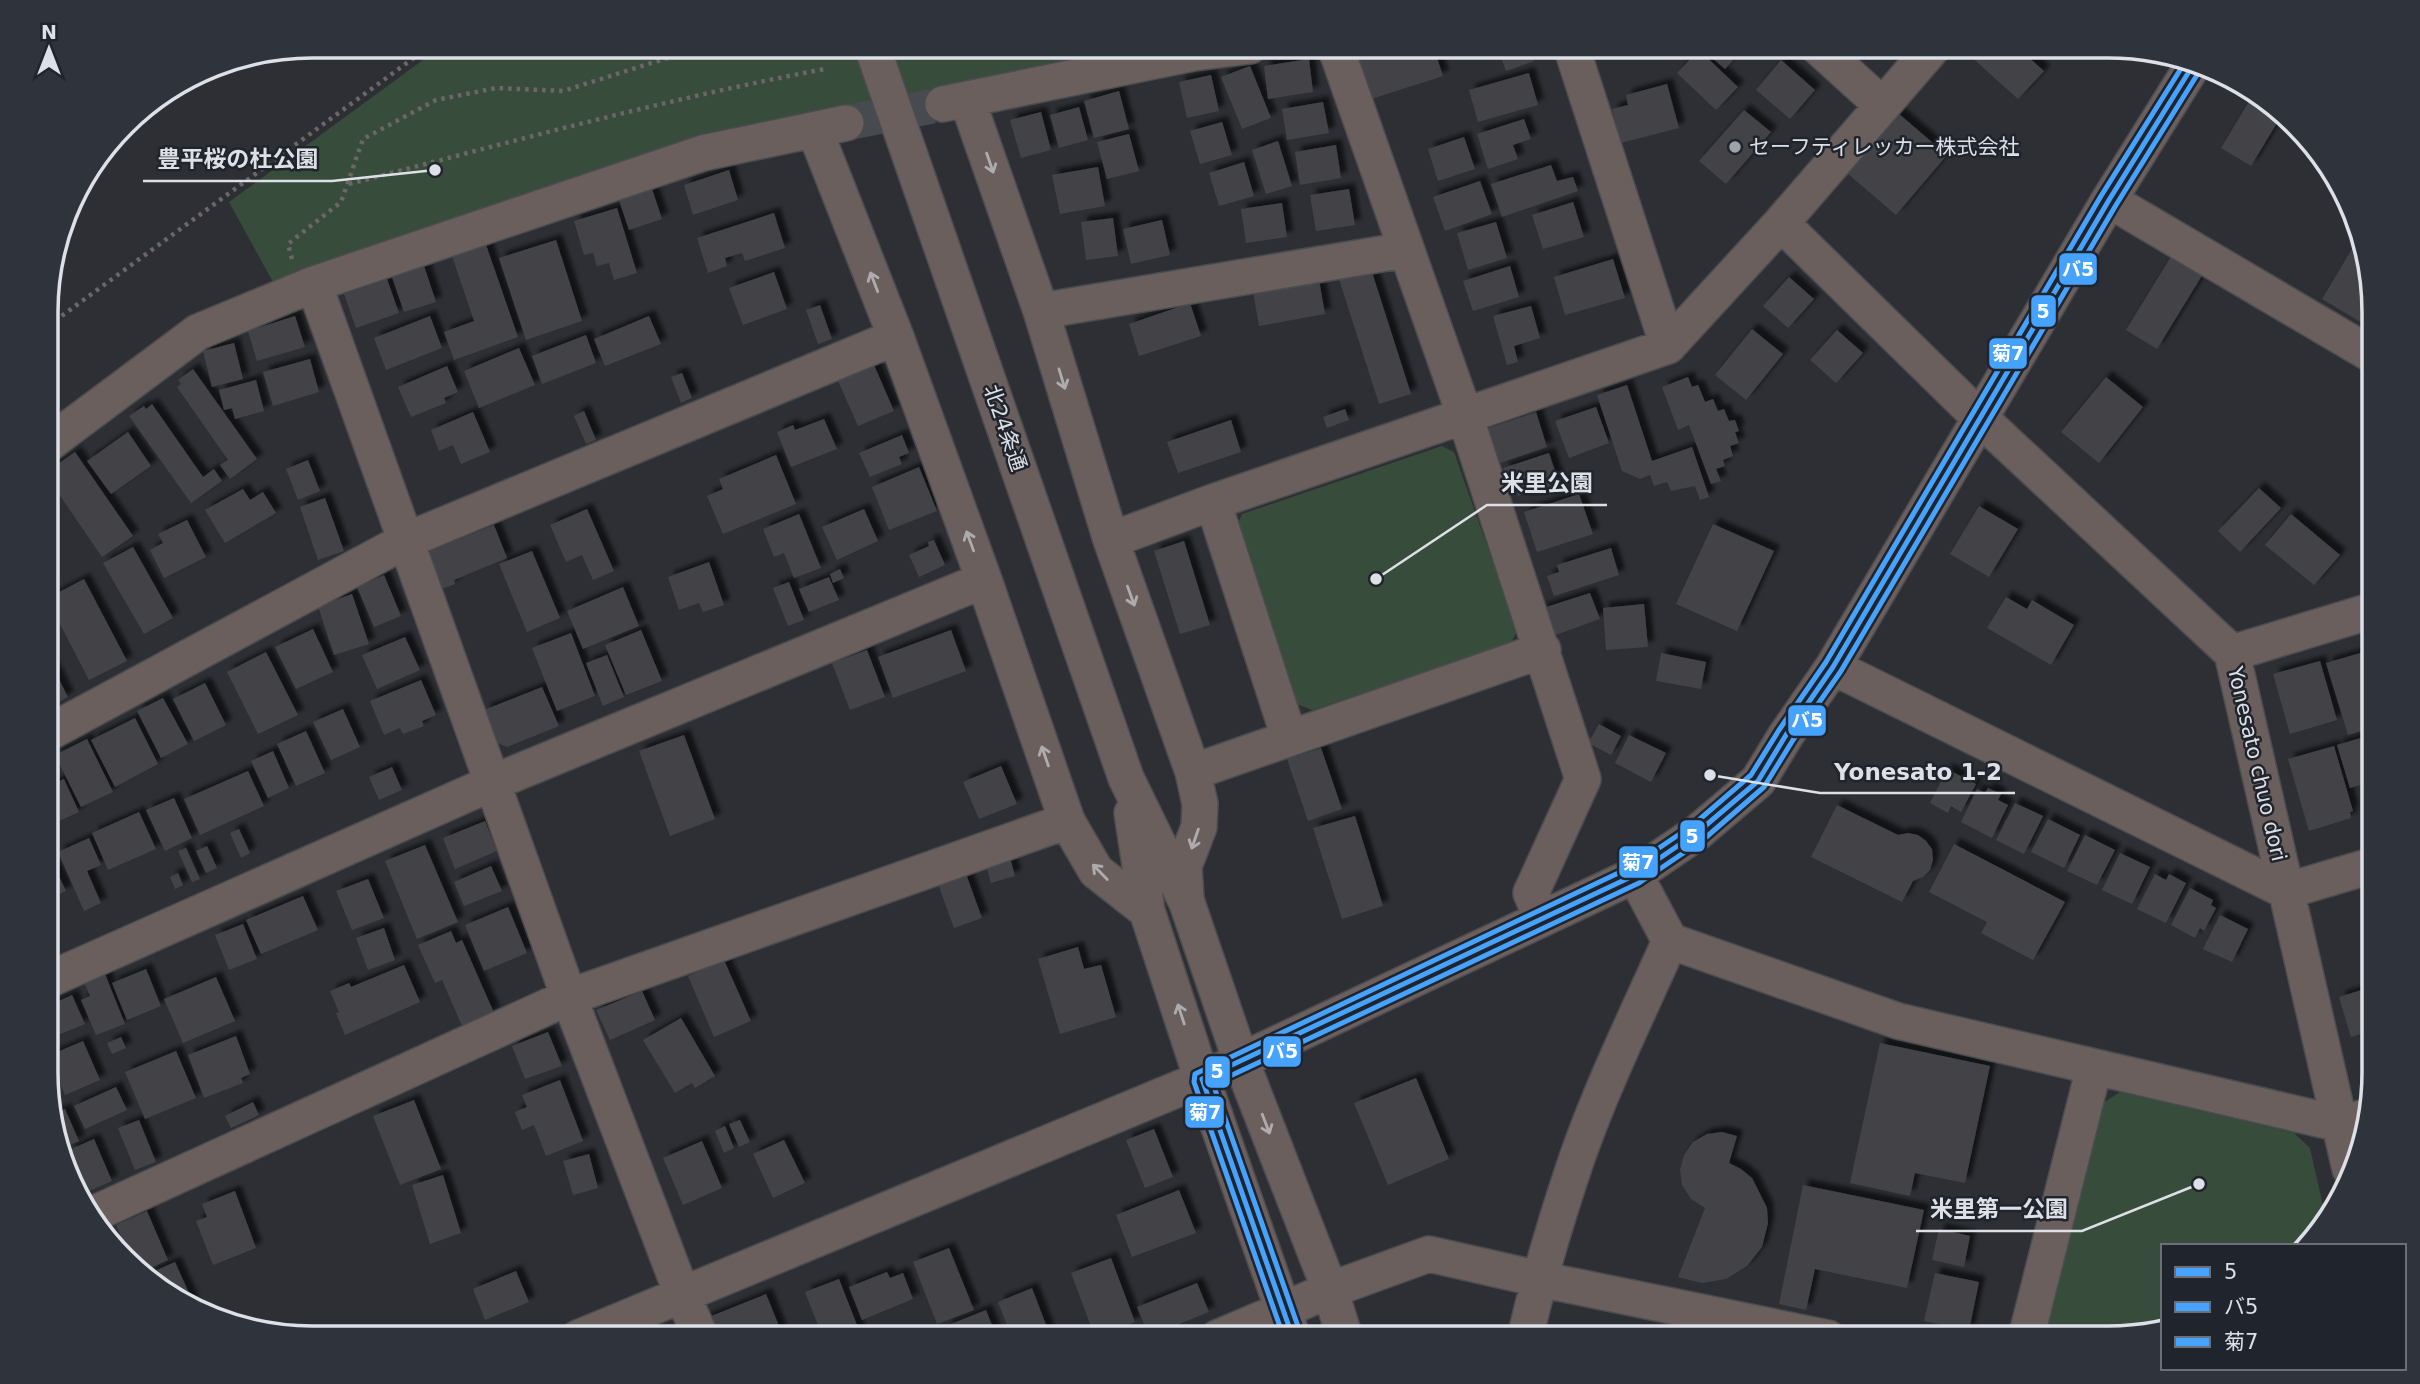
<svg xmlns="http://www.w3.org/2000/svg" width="2420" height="1384" viewBox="0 0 2420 1384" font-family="'DejaVu Sans','Noto Sans JP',sans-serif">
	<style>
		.green { fill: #384c3c }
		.building { fill: #424347; filter: url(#shadow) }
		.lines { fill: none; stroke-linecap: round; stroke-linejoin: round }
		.minor-tunnel { stroke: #474a4f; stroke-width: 35; stroke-dasharray: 35 18; stroke-linecap: butt }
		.minor-casing { stroke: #4a4c50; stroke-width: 38 }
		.path { stroke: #6d6667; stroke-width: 4.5; stroke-dasharray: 3.5 5; stroke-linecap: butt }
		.minor { stroke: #6b5f5e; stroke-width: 35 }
		.minor-bridge-casing { stroke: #4a4c50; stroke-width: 38; stroke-linecap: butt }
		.minor-bridge { stroke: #6b5f5e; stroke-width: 35 }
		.bus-1-casing { stroke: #20242d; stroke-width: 10 }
		.bus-2-casing { stroke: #20242d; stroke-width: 10 }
		.bus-3-casing { stroke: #20242d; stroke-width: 10 }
		.bus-1 { stroke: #45a3ff; stroke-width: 5 }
		.bus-2 { stroke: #45a3ff; stroke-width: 5 }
		.bus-3 { stroke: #45a3ff; stroke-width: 5 }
		.oneway { stroke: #afacb0 }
		.poi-dot { fill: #9fa2a8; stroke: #20242d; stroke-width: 2.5 }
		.labels { text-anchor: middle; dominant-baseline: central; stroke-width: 5; stroke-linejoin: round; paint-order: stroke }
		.poi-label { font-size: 21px; fill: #dde0e6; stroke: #20242d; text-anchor: start }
		.street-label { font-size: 21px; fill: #dde0e6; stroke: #20242d }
		.rim { fill: none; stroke: #dde0e6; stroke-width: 3.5 }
		.leader { fill: none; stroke: #dde0e6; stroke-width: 2.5 }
		.callout-dot { fill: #dde0e6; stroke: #20242d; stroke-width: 2.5 }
		.callout-label { font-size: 23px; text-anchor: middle; font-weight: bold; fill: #dde0e6; stroke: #20242d; stroke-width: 5; stroke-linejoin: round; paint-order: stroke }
		.line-badge { stroke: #20242d; stroke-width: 2.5 }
		.badge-label { font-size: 19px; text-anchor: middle; font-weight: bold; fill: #fff }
	</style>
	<defs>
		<filter id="shadow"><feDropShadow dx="6" dy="-6" stdDeviation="2" flood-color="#0009"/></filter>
	</defs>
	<rect width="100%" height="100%" fill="#2d2f34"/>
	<path class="green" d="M442,46H1198L691,138L273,282L229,202Z
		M1442,446L1454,452L1517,631L1511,643L1312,710L1297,704L1236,528L1242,514Z
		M2120,1092L2294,1133L2310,1148L2326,1219L2301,1246H2163V1331L2126,1338H2039L2100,1105Z"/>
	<path class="building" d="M1401,46H1433L1443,76L1365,101L1352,61Z
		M1497,46H1529L1534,61L1506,71Z
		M1664,46H1694L1679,60Z
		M1707,46H1746L1725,69L1703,50Z
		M1977,46H2016L2044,71L2018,99L1969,55Z
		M1699,50L1738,87L1716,110L1677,73Z
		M1309,59L1313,92L1268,99L1264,66Z
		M1781,60L1815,90L1790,119L1756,90Z
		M1250,66L1271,118L1242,129L1221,77Z
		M1529,73L1538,105L1478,122L1469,90Z
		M1211,75L1219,111L1187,118L1179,82Z
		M1667,84L1679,128L1621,143L1612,109L1628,105L1626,95Z
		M1119,91L1129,129L1094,138L1084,101Z
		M2254,93L2280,118L2251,166L2221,148Z
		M1323,102L1329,133L1287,140L1282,109Z
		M1079,107L1088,140L1059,148L1050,115Z
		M1744,110L1771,132L1726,184L1699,161Z
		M1041,112L1051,150L1021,158L1010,120Z
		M1898,113L1947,155L1896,215L1847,173Z
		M1524,119L1531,139L1513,145L1518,159L1488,169L1477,134Z
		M1222,122L1232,155L1200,164L1190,131Z
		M1129,134L1139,171L1107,179L1097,142Z
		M1464,137L1475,169L1438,181L1428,149Z
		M1278,141L1292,186L1266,194L1252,150Z
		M1336,145L1341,178L1300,185L1295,152Z
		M1244,162L1254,196L1219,206L1209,173Z
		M1551,165L1557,181L1573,177L1578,191L1502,217L1491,184Z
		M1098,167L1105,206L1060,214L1052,175Z
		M729,170L738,200L693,215L684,185Z
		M1480,181L1492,214L1445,231L1433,197Z
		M652,189L662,219L629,230L619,200Z
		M1349,189L1355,225L1316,231L1310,195Z
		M1573,202L1584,237L1543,249L1532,215Z
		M1282,203L1287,237L1246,243L1241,209Z
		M617,208L637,273L614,280L609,263L597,266L593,253L584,255L574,221Z
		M774,213L785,248L745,261L742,253L725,258L727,266L708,273L697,238Z
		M1113,218L1118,256L1086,260L1081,222Z
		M1162,220L1170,255L1131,264L1123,229Z
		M1496,222L1507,258L1468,270L1457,233Z
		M2362,232L2374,294V330L2322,299Z
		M556,240L582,321L526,340L499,258Z
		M485,242L518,337L454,360L444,332L474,321L451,253Z
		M2172,255L2203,274L2157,349L2126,330Z
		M1613,259L1625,298L1565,315L1554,277Z
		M424,266L436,302L404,312L392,277Z
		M1510,266L1519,297L1473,311L1463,281Z
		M1371,269L1411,394L1379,404L1339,279Z
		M774,272L787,309L743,325L729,288Z
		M1789,277L1814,299L1788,328L1763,306Z
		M387,279L399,313L356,328L344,294Z
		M1319,280L1325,314L1259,326L1253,292Z
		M1190,303L1201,336L1139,356L1129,324Z
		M820,305L832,339L818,344L806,310Z
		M1531,306L1540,338L1514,346L1518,362L1507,365L1493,316Z
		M295,316L305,347L257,361L248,331Z
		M430,316L442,348L386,370L374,338Z
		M649,316L661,344L605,366L594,339Z
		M1752,329L1783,354L1746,400L1715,375Z
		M1837,330L1863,353L1836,383L1810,360Z
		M586,335L596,363L542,384L532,356Z
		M234,343L243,379L212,387L203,351Z
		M519,348L535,385L479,408L464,371Z
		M310,359L319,392L273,406L263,372Z
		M874,365L894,411L858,426L838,381Z
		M447,366L458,392L444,398L446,403L411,417L398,387Z
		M193,369L257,459L230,479L220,465L228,460L177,387L181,384L178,380Z
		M682,373L692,398L681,403L671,377Z
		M1688,377L1692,387L1698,385L1705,402L1713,399L1718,411L1724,409L1729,421L1735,420L1739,431L1735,432L1739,443L1730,446L1733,456L1723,460L1725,466L1716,469L1721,481L1711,484L1689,425L1678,430L1662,387Z
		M2106,377L2143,407L2099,463L2061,432Z
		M256,380L264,411L235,419L232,408L224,410L219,390Z
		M1627,385L1652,461L1692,447L1709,497L1700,500L1695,486L1671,491L1667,482L1654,486L1650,475L1640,479L1622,471L1597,395Z
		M152,404L203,477L214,469L222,481L191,503L129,416L144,406L146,409Z
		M1596,407L1609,443L1569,458L1555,421Z
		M1345,409L1349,420L1327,428L1323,417Z
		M584,411L596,440L586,444L574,416Z
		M473,412L490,452L461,464L453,445L439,451L431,430Z
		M1536,412L1547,447L1500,463L1488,428Z
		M824,419L837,449L791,467L777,432L793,425L795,430Z
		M1231,420L1241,452L1178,473L1167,442Z
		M128,432L151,466L111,494L87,461Z
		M902,435L909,453L899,457L902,464L870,477L859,453Z
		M75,452L133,536L102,557L48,478V471Z
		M1549,453L1559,483L1518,496L1514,484L1509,486L1503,468Z
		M776,455L796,504L723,534L707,496L723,489L719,479Z
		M308,460L320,491L298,500L286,469Z
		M919,467L937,511L889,530L872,487Z
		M2259,488L2281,508L2240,552L2218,531Z
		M243,489L250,500L263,492L276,513L225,543L205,510Z
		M1579,494L1593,534L1537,552L1524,512Z
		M325,498L344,551L318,560L300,507Z
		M1979,506L2018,529L1989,577L1950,554Z
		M587,509L614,571L593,580L582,555L566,562L550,525Z
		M864,509L878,541L837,560L822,527Z
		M799,514L821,568L794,578L784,553L774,557L763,529Z
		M2291,514L2340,555L2314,585L2265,545Z
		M187,520L206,557L164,578L150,550L163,543L158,534Z
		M1713,524L1774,551L1737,631L1676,604Z
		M494,525L507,558L454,580L455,584L442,589L427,552Z
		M934,540L945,565L919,577L909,555L929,546L928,542Z
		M1184,541L1210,625L1180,634L1154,551Z
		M133,547L173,618L144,634L103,563Z
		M1611,548L1619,575L1554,596L1547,576L1559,572L1557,565Z
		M532,551L560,618L527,632L499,564Z
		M709,562L724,605L703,612L699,603L679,610L668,577Z
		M840,569L844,578L833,583L830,574Z
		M384,575L401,616L374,627L357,587Z
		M829,577L839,600L809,612L799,589Z
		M84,579L127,661L89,680L48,601V598Z
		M789,582L804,620L788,626L773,588Z
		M623,587L639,626L583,649L567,611Z
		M1590,593L1600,619L1550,637L1540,609Z
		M352,594L369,644L334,655L318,606Z
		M2006,597L2027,609L2032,600L2074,625L2051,665L1987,628Z
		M1644,604L1648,647L1606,650L1603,608Z
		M313,629L333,672L296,689L275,647Z
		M641,630L662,681L626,695L605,645Z
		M951,630L966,671L893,698L878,657Z
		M571,633L595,696L557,711L532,648Z
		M405,637L420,670L377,689L362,655Z
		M2374,649V727L2348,735L2326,663Z
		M867,650L885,697L850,710L832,663Z
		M266,652L298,715L258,734L227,672Z
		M1661,653L1706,662L1701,689L1656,681Z
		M607,655L624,697L603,706L586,663Z
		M48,658L68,697L48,708Z
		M2320,661L2337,720L2290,734L2273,674Z
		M421,680L436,715L422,721L424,726L403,734L400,728L384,735L370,701Z
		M205,683L226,725L194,741L173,699Z
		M542,687L559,726L507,747L498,743L484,710Z
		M163,698L188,744L161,758L137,711Z
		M343,709L360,747L331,760L313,722Z
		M135,718L158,764L115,787L91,740Z
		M1599,724L1621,736L1611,755L1588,743Z
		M306,731L325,773L296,786L277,744Z
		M2374,734V781L2350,788L2337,745Z
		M684,735L715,819L670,836L639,751Z
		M1629,735L1666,753L1651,782L1615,763Z
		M87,739L113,792L81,807L55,755Z
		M2334,746L2353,811L2350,812L2351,818L2309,831L2288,759Z
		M1321,748L1342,809L1308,821L1287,759Z
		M273,751L289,788L268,798L251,761Z
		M1001,766L1017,804L979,819L963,782Z
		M392,767L402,790L379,800L369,777Z
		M1947,769L1976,784L1961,812L1951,806L1948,813L1930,803Z
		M248,771L264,806L200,835L184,799Z
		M64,779L79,812L48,826V786Z
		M1988,788L2001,794L1998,800L2008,805L1992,838L1961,822L1977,789L1985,793Z
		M174,798L192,838L165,851L146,810Z
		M2015,803L2043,816L2024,854L1996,840Z
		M1837,805L1898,835L1908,833L1918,835L1926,841L1932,849L1933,860L1930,870L1923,877L1913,881L1902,902L1811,857Z
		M139,812L156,849L108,870L92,833Z
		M1355,816L1383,906L1342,919L1313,828Z
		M2048,819L2080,835L2064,868L2031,852Z
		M485,821L497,851L455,869L443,838Z
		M239,829L250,853L241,858L230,833Z
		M2085,835L2115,850L2097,885L2067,871Z
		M89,838L101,865L87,871L101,903L84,911L58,852Z
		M1954,844L2065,902L2033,960L1981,933L1987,922L1929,892Z
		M425,845L458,922L417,939L385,861Z
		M207,846L217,868L206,873L196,851Z
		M186,848L200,879L192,882L178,851Z
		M1008,850L1015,876L991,883L984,857Z
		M2120,853L2150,867L2132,904L2102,890Z
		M50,857L66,891L48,899V858Z
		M962,863L982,918L954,928L934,873Z
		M491,866L502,891L464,906L454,882Z
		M178,873L183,885L175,889L170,877Z
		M2155,874L2166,880L2169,874L2186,883L2166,923L2137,909Z
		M368,879L384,918L352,930L336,891Z
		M2190,888L2213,900L2211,905L2216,908L2204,931L2200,928L2195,938L2171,925Z
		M303,896L318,930L261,954L246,920Z
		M508,907L527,953L484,971L465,925Z
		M2220,915L2248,929L2232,962L2203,949Z
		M243,924L257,959L229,970L215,935Z
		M384,928L395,960L368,970L356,938Z
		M451,931L456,943L462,940L494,1013L462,1026L442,980L435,983L418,945Z
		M1078,947L1084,969L1101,965L1116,1017L1060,1034L1038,959Z
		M724,960L751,1021L714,1037L688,976Z
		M404,965L420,1002L345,1035L336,1013L339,1012L330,991L349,983L351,987Z
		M146,969L161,1006L127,1020L112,983Z
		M105,974L125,1024L96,1035L81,1000L90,996L84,982Z
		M216,977L235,1021L183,1043L164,999Z
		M2374,986V1030L2351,1037L2339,997Z
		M642,991L655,1020L610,1040L596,1010Z
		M72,995L85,1024L48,1039V1006Z
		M681,1018L715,1076L695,1088L692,1083L675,1093L643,1040Z
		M548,1032L562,1066L525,1079L512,1046Z
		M236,1036L250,1074L241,1078L243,1083L204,1098L188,1055Z
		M121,1037L126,1048L112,1054L107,1043Z
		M83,1041L100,1080L65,1095L48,1056Z
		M1880,1043L1990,1066L1965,1183L1915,1173L1910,1196L1850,1183Z
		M176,1051L196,1098L145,1119L125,1072Z
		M1416,1078L1449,1159L1388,1185L1354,1103Z
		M560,1080L583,1141L546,1156L534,1125L522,1130L515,1112L527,1107L522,1095Z
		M116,1087L127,1110L85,1129L74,1106Z
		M414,1100L441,1169L400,1185L373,1116Z
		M253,1102L259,1115L231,1128L225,1116Z
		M65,1109L79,1141L63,1148L51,1116Z
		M139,1120L156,1162L135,1170L118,1128Z
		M740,1120L750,1142L739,1147L729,1124Z
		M725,1126L734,1148L724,1153L715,1131Z
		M1154,1129L1173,1177L1145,1188L1126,1140Z
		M1722,1132L1737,1136L1729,1163L1741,1169L1752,1178L1767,1208L1768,1223L1762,1247L1747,1266L1726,1279L1702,1283L1678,1277L1705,1208L1691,1199L1682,1185L1680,1170L1684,1155L1693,1142L1707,1134Z
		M94,1139L112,1181L87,1192L69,1150Z
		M784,1140L805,1183L773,1198L753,1154Z
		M702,1141L722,1188L683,1205L663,1158Z
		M589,1154L598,1188L573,1195L563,1161Z
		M443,1175L461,1233L430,1244L412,1185Z
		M1803,1185L1924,1210L1907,1288L1815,1269L1806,1310L1779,1304Z
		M1179,1190L1196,1233L1132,1257L1116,1215Z
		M235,1191L256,1248L213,1265L196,1221L207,1217L202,1204Z
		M147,1211L168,1260L144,1271L131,1258L116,1225Z
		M1939,1229L1970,1236L1964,1267L1932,1260Z
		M949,1248L974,1310L937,1324L913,1262Z
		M1111,1258L1135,1322L1095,1337L1071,1273Z
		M175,1262L193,1302L185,1306L179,1303L148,1274Z
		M516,1271L529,1302L485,1320L473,1289Z
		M887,1272L890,1278L903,1273L913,1299L862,1320L849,1287Z
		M1935,1273L1979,1282L1969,1331L1924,1321Z
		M839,1279L862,1338H823L805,1292Z
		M1197,1283L1209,1312L1149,1336L1137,1307Z
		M1032,1288L1051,1338H1012L998,1302Z
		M766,1294L781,1331L763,1338H712L704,1319Z
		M986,1310L997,1338H950L946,1326Z"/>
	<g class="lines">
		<path class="minor-tunnel" d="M846,123L943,104"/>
		<defs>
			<path id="minor" d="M1335,46L1465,416L1583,779L1531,893L1542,919
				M1571,46L1668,346
				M1817,46L1882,105
				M883,78L1126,778L1187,903L1241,1061L1330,1290L1345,1338
				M967,99L1041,311L1111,540L1193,772L1200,804L1199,827L1184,866L1186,898
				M943,104L1194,53L1250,46
				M815,131L896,337L984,580L1067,821L1096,871L1147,911
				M2109,200L2374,356
				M1781,223L1981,419L2232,653L2350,1169
				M314,284L569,997L682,1294L701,1338
				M1041,311L1405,250
				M48,444L198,332L314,284L703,153L846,123
				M1213,502L1289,737
				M1111,540L1213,502L1668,346L1781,223L1934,46
				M2232,653L2374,610
				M1833,667L2286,891L2374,865
				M48,733L405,541L896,337
				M1193,772L1543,650
				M1132,813L1147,911L1202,1079L1293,1338
				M1635,875L1670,941L1898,1021L2340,1124L2366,1117
				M48,980L492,783L984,580
				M89,1216L569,997L1067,821
				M578,1338L1202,1079L1635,875L1698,832L1758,781L1786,735L1833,667L2109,200L2195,62
				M1217,1338L1330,1290L1429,1254L1539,1279L1828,1338
				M1525,1338C1539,1277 1557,1217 1577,1158C1603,1084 1638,1013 1670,941
				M2026,1338L2094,1068"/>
		</defs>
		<use href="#minor" class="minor-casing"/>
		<path class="path" d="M927,50L941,46
			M349,184C507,143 665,99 825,69
			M292,259L288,244L341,202L363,139L436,100L496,88L563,91L705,46
			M48,326L430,46"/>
		<use href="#minor" class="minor"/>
		<defs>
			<path id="minor-bridge" d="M872,46L883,78"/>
		</defs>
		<use href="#minor-bridge" class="minor-bridge-casing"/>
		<use href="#minor-bridge" class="minor-bridge"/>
		<defs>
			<path id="bus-1" d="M1293,1338L1202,1079L1635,875L1698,832L1758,781L1786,735L1833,667L2109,200L2195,62"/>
			<path id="bus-2" d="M1301,1335L1213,1084L1639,883L1704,839L1764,787L1793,740L1841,671L2116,205L2202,67"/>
			<path id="bus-3" d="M1284,1338L1194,1082L1195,1074L1631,867L1693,825L1751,775L1779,730L1826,662L2101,196L2187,59"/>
		</defs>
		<use href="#bus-1" class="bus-1-casing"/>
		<use href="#bus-2" class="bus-2-casing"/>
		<use href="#bus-3" class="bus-3-casing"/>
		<use href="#bus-1" class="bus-1"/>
		<use href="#bus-2" class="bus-2"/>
		<use href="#bus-3" class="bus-3"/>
	</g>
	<defs><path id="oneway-shaft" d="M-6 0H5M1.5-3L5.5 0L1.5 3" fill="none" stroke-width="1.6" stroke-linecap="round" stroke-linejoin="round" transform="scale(1.75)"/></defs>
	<g class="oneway">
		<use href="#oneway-shaft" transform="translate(990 163) rotate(71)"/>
		<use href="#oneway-shaft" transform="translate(874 282) rotate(-111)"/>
		<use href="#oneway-shaft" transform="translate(1062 379) rotate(73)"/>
		<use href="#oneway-shaft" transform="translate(970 541) rotate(-110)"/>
		<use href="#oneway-shaft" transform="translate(1131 596) rotate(70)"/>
		<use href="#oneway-shaft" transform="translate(1045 756) rotate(-109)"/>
		<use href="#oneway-shaft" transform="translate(1195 839) rotate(109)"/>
		<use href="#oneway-shaft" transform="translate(1100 872) rotate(-134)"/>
		<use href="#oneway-shaft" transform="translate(1181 1014) rotate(-108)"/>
		<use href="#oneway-shaft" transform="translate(1266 1124) rotate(69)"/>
	</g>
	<circle class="poi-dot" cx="1735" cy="147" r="7"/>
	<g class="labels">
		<g class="poi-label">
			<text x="1749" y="147">セーフティレッカー株式会社</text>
		</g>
		<g class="street-label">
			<text transform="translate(1005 428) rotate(71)">北24条通</text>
			<text transform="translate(2257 764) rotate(77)">Yonesato chuo dori</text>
		</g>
	</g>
	<path d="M0 0H2420V1384H0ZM312 58H2108A254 254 0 0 1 2362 312V1072A254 254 0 0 1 2108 1326H312A254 254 0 0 1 58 1072V312A254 254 0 0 1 312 58Z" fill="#2f333c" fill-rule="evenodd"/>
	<path class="rim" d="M312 58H2108A254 254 0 0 1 2362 312V1072A254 254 0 0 1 2108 1326H312A254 254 0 0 1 58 1072V312A254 254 0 0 1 312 58Z"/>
	<path class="leader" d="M435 170L332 181H143M1376 579L1487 505H1607M1710 775L1820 793H2015M2199 1184L2082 1231H1916"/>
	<g class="callout-dot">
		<circle cx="435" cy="170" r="7"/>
		<circle cx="1376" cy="579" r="7"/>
		<circle cx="1710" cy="775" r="7"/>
		<circle cx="2199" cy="1184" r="7"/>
	</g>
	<g class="callout-label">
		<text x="238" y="167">豊平桜の杜公園</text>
		<text x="1547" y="491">米里公園</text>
		<text x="1918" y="780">Yonesato 1-2</text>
		<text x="1999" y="1217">米里第一公園</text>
	</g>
	<g class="line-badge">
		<rect x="2058" y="252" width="40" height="34" rx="7" fill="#45a3ff"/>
		<rect x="2030" y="294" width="27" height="34" rx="7" fill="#45a3ff"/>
		<rect x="1988" y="337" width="40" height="33" rx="7" fill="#45a3ff"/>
		<rect x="1787" y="704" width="40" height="33" rx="7" fill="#45a3ff"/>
		<rect x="1679" y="819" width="27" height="34" rx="7" fill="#45a3ff"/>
		<rect x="1618" y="845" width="41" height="34" rx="7" fill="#45a3ff"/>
		<rect x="1262" y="1035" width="40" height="33" rx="7" fill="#45a3ff"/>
		<rect x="1204" y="1055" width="27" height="34" rx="7" fill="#45a3ff"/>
		<rect x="1184" y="1095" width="41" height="34" rx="7" fill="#45a3ff"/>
	</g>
	<g class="badge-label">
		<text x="2078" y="276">バ5</text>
		<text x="2043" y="318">5</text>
		<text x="2008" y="360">菊7</text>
		<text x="1807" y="727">バ5</text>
		<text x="1692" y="843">5</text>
		<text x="1638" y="869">菊7</text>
		<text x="1282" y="1058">バ5</text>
		<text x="1217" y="1078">5</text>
		<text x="1205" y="1119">菊7</text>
	</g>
	<rect x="2161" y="1244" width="245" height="126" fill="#20242d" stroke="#6c6f77" stroke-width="2"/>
	<rect x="2175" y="1267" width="35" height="10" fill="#45a3ff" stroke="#6c6f77" stroke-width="2"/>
	<text x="2224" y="1279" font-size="21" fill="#dde0e6">5</text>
	<rect x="2175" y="1302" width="35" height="10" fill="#45a3ff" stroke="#6c6f77" stroke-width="2"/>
	<text x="2224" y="1314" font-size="21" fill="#dde0e6">バ5</text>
	<rect x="2175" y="1337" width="35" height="10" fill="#45a3ff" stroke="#6c6f77" stroke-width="2"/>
	<text x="2224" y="1349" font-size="21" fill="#dde0e6">菊7</text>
	<g transform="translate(49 49)" stroke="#20242d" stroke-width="5" paint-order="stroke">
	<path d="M0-5L12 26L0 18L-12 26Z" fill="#dde0e6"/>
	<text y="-10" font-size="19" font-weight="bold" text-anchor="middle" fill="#dde0e6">N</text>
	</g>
</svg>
